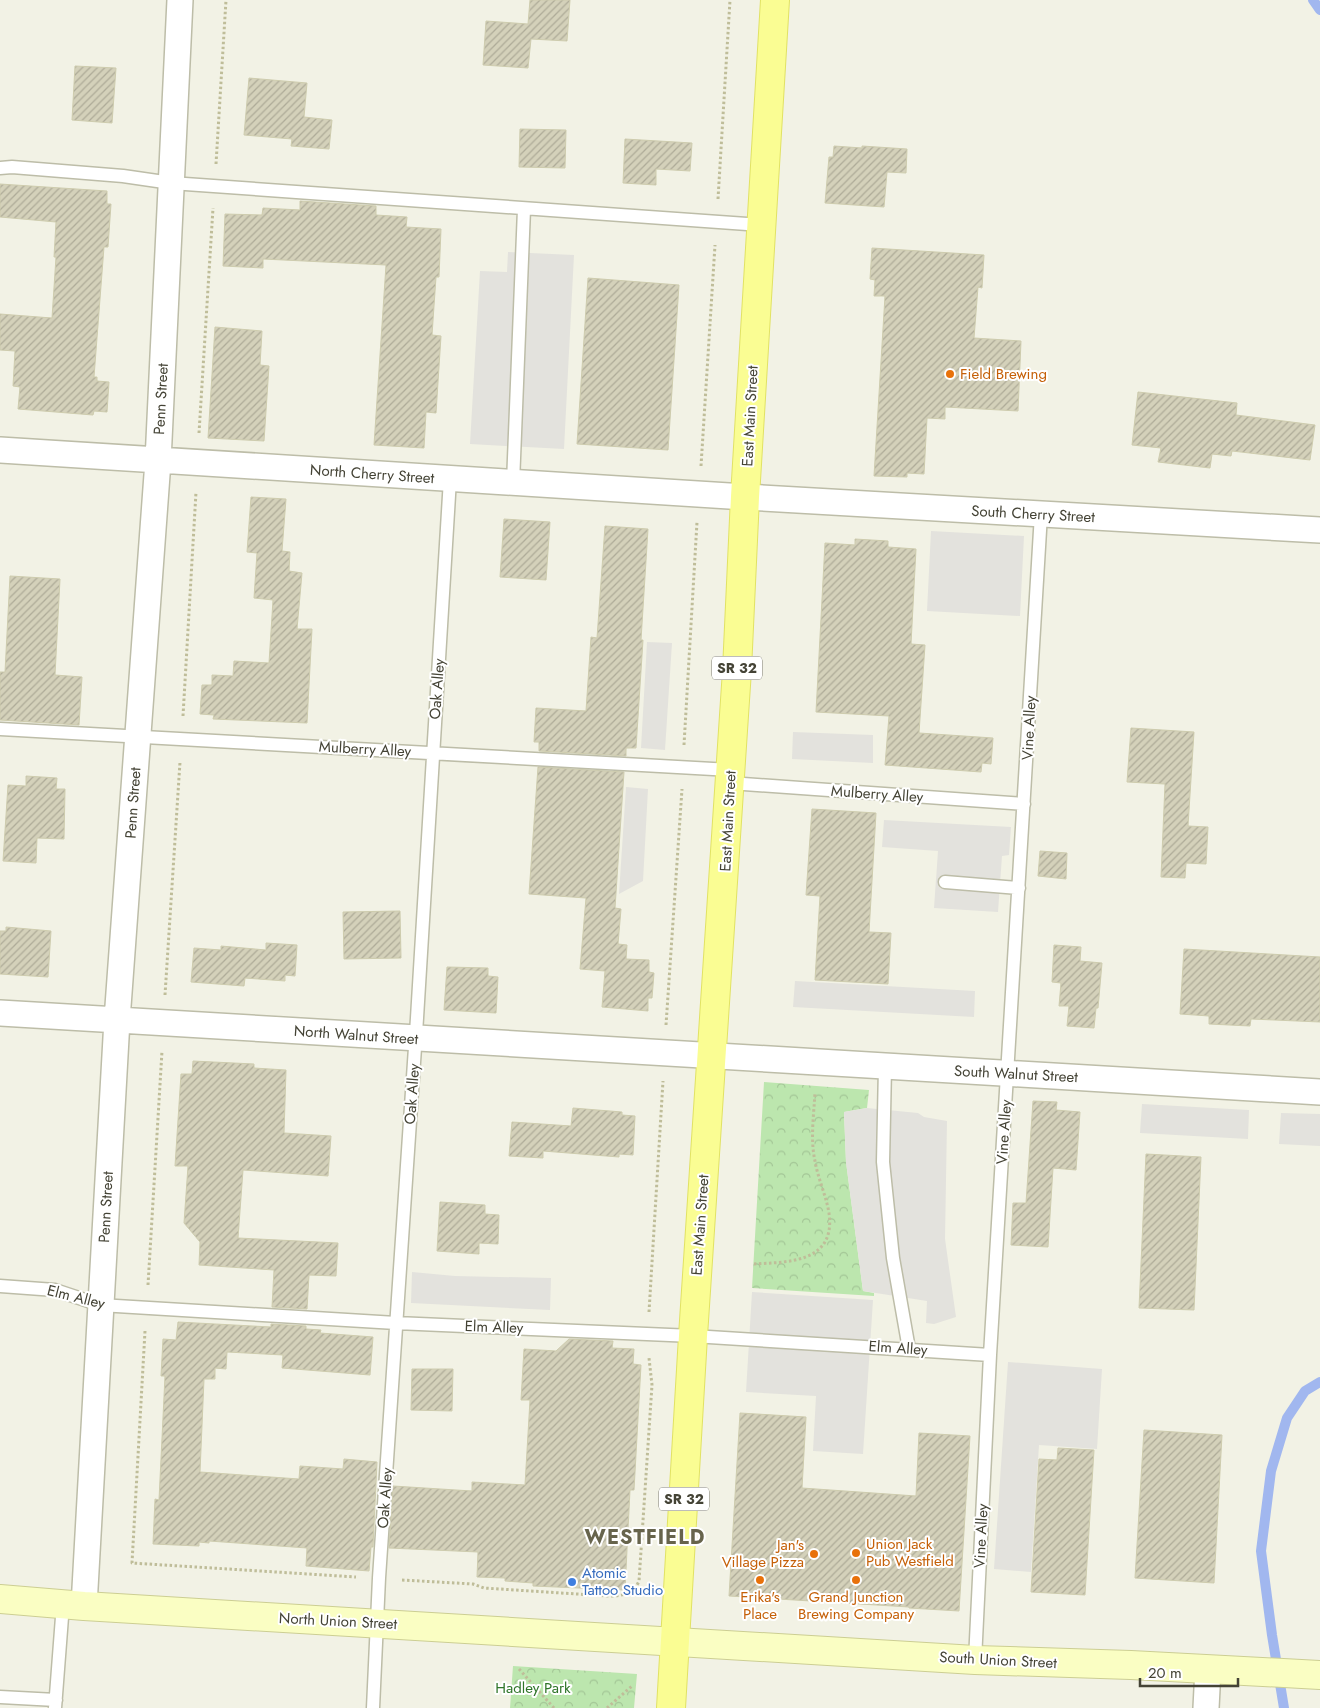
<svg xmlns="http://www.w3.org/2000/svg" width="1320" height="1708" viewBox="0 0 1320 1708" font-family="Jost,sans-serif">
	<style>
		.forest { fill: url(#forest-crowns) }
		.parking { fill: #e3e2dd }
		.lines { fill: none; stroke-linecap: round; stroke-linejoin: round }
		.stream { stroke: #a1b7ef; stroke-width: 10 }
		.building { fill: url(#building-hatch); stroke: #ceccae }
		.lane-casing { stroke: #bdbda8; stroke-width: 15 }
		.street-casing { stroke: #bdbda8; stroke-width: 28 }
		.secondary-casing { stroke: #ccce93; stroke-width: 30 }
		.primary-casing { stroke: #e1e264; stroke-width: 30 }
		.path { stroke: #bfbd99; stroke-width: 3; stroke-dasharray: 2.5 2.5; stroke-linecap: butt }
		.lane { stroke: #fff; stroke-width: 12 }
		.street { stroke: #fff; stroke-width: 25 }
		.secondary { stroke: #fafec3; stroke-width: 28 }
		.primary { stroke: #fafd93; stroke-width: 28 }
		.food-dot { fill: #e8710a; stroke: #fff; stroke-width: 2 }
		.shop-dot { fill: #3f7fe0; stroke: #fff; stroke-width: 2 }
		.labels { text-anchor: middle; dominant-baseline: central; stroke-width: 4; stroke-linejoin: round; paint-order: stroke }
		.shield { fill: #fff; stroke: #7c7b72; stroke-width: 1 }
		.shield-label { font-size: 14px; font-weight: bold; fill: #444335 }
		.food-label { font-size: 15px; fill: #c56008; stroke: #fff; text-anchor: start }
		.street-label { font-size: 15px; fill: #444335; stroke: #fff }
		.shop-label { font-size: 15px; fill: #366cbe; stroke: #fff; text-anchor: start }
		.park-label { font-size: 15px; fill: #2f7529; stroke: #fff }
		.district-label { font-size: 20px; font-weight: bold; letter-spacing: 1px; fill: #67644c; stroke: #fff }
	</style>
	<defs>
		<pattern id="forest-crowns" width="20" height="18" patternUnits="userSpaceOnUse" patternTransform="scale(1.25)"><rect width="20" height="18" fill="#bce6ae"/><path d="M2 6a3 3 0 1 1 6 0M12 15a3 3 0 1 1 6 0" fill="none" stroke="#a3c696"/></pattern>
		<pattern id="building-hatch" width="6" height="6" patternUnits="userSpaceOnUse" patternTransform="scale(1.25)"><rect width="6" height="6" fill="#d4d1ba"/><path d="M-1 1l2-2M0 6l6-6M5 7l2-2" fill="none" stroke="#aeab98"/></pattern>
	</defs>
	<rect width="100%" height="100%" fill="#f2f2e5"/>
	<path class="forest" d="M764,1082L869,1090L867,1108L844,1112L846,1162L863,1291L874,1293V1296L752,1288Z
		M513,1666L637,1674L634,1708H510Z"/>
	<path class="parking" d="M508,252L574,255L564,449L470,444L480,271L507,272Z
		M931,531L1024,536L1020,616L927,611Z
		M647,642L672,643L665,750L641,748Z
		M793,732L873,735V763L792,759Z
		M626,787L648,789L643,881L619,894Z
		M884,820L1011,827L1009,855L1002,856L998,912L934,908L938,851L882,847Z
		M795,981L975,991L974,1017L793,1007Z
		M1142,1104L1249,1110L1248,1139L1140,1133Z
		M867,1108L918,1113L924,1117L947,1121L945,1239L956,1317L934,1324L926,1323L927,1301L863,1291L846,1162L844,1112Z
		M1281,1113L1320,1114V1146L1279,1144Z
		M412,1272L455,1276L551,1278L550,1310L411,1303Z
		M752,1292L873,1300L863,1454L813,1451L816,1396L746,1392Z
		M1008,1362L1102,1369L1097,1449L1039,1445L1031,1572L994,1569Z"/>
	<g class="lines">
		<path class="stream" d="M1313,0L1320,10
			M1284,1708L1272,1635L1261,1551L1271,1471L1287,1418L1305,1391L1320,1382"/>
	</g>
	<path class="building" d="M530,0H570L567,41L531,39L528,68L483,65L486,21L528,24Z
		M75,66L116,68L112,123L72,120Z
		M249,78L307,83L304,117L332,120L329,149L291,146L292,139L244,135Z
		M520,129L566,130L565,168L519,167Z
		M625,139L692,143L690,171L656,169V185L623,183Z
		M834,146L862,148V146L907,149L906,173L887,172L884,207L825,203L829,157H833Z
		M0,184L107,191V204H111L108,247H104L94,377H97V381L109,382L107,412L94,411L93,415L18,409L20,387L13,386L15,351L0,350V314L52,318L56,257H54L56,222L0,217Z
		M300,201L376,206V215L407,217L406,227L441,229L439,277H436L432,335L441,336L436,413L426,412L424,448L374,445L386,265L263,259V268L223,266L225,214L262,215L263,208L300,210Z
		M872,248L984,255L982,288L978,287L974,338L1021,341L1018,411L945,407V419L927,418L924,474L907,473V477L874,476L885,296H874L875,280L870,279Z
		M588,278L679,285L668,450L577,444Z
		M215,327L262,331L260,365L269,366L264,441L208,438Z
		M1138,392L1237,403L1236,415L1315,425L1310,460L1232,451L1231,456L1212,454L1210,468L1158,462L1161,448L1132,445Z
		M251,497L286,499L282,551L290,552L289,571L302,573L297,629H312L307,723L213,719L214,715L200,714L202,685H212V675L233,676L234,661L269,663L273,600L254,598L257,553L247,552Z
		M504,519L550,522L546,580L500,577Z
		M605,526L648,529L641,640H643L636,748H626V756L539,751V742H534L536,708L586,711L591,637L597,638Z
		M855,539L888,541V547L916,549L911,644L925,645L919,733L993,738L991,764L982,763L981,772L885,765L889,716L816,712L825,543L855,545Z
		M10,576L60,579L55,675L82,677L79,725L0,720V672H5Z
		M1131,728L1194,732L1188,826L1208,827L1206,864L1186,863L1185,878L1161,877L1165,784L1127,782Z
		M538,767L624,772L615,908L621,909L618,944L627,945L626,959L649,960V972L654,973L652,998H648V1011L602,1007L605,971L580,969L586,898L529,894Z
		M26,776L57,778L56,789H65L64,839L37,838L36,863L3,861L8,785L26,786Z
		M812,809L876,813L869,932L891,933L888,984L815,980L820,896L806,895Z
		M1040,851L1067,853L1066,879L1038,876Z
		M400,911L401,958L344,959L343,912Z
		M6,927L51,931L48,977L0,974V931H6Z
		M266,943L297,945L295,976L285,975V981L245,978L244,986L191,982L194,948L221,950V946L266,950Z
		M1054,945L1081,947L1080,961L1102,963L1098,1008H1096L1094,1028L1067,1026L1069,1006H1059L1061,983L1052,982Z
		M1184,949L1320,957V1022L1251,1019L1250,1026L1209,1024V1016L1180,1014Z
		M447,967L488,968V976L498,977L496,1013L444,1010Z
		M193,1061L254,1064V1068L286,1070L284,1133L331,1136L328,1176L243,1170L238,1238L338,1243L336,1276L309,1275L307,1309L272,1307L274,1270L199,1265L200,1242L184,1223L188,1166H175L181,1074H192Z
		M1033,1101L1057,1102L1056,1110L1080,1112L1076,1170L1053,1168L1048,1247L1011,1245L1013,1203H1026Z
		M573,1108L622,1112V1115L635,1116L633,1155L619,1154V1157L543,1151V1158L509,1156L512,1122L571,1126Z
		M1146,1154L1201,1157L1194,1310L1139,1308Z
		M440,1202L485,1205V1214L499,1215L498,1244L479,1243V1254L437,1251Z
		M178,1322L271,1327V1324L306,1326V1329L321,1330L320,1333L373,1337L370,1375L282,1368L283,1355L227,1352L226,1369L215,1368V1379H204L200,1472L299,1479L300,1466L343,1469L344,1459L377,1462L373,1547H371L369,1571L306,1566L307,1548L209,1541V1543L199,1542V1546L153,1544L155,1499L159,1500L165,1376H161L163,1339L176,1340Z
		M569,1339L613,1341L612,1348L634,1349L633,1364L641,1365L634,1490H630L625,1590L533,1586V1583L505,1581V1578L477,1577L478,1552L389,1548L393,1486L472,1491V1482L525,1485L530,1400H521L524,1349L556,1351Z
		M412,1369H453L452,1411L411,1410Z
		M740,1413L806,1417L802,1488L916,1496L919,1433L970,1436L959,1611L909,1608V1607L729,1596Z
		M1144,1430L1222,1435L1214,1583L1135,1578Z
		M1058,1448L1094,1450L1085,1595L1031,1592L1039,1459L1057,1460Z"/>
	<g class="lines">
		<defs>
			<path id="lane" d="M0,168L12,167L123,176L171,183L761,225
				M513,483L524,209
				M0,729L731,770
				M730,783L1024,804
				M945,882L1019,888
				M885,1067L883,1162L893,1258L909,1349
				M0,1286L55,1290L100,1305L396,1323L693,1336L990,1355
				M975,1660L990,1355L1041,514
				M0,1697L56,1700
				M55,1708L63,1604
				M373,1708L379,1578L417,1018L450,479"/>
			<path id="street" d="M0,450L745,497L1320,530
				M0,1013L1320,1092
				M84,1606L117,1020L158,461L180,0
				M1206,1708L1208,1669"/>
			<path id="secondary" d="M0,1599L84,1606L975,1660L1131,1665L1320,1675"/>
			<path id="primary" d="M671,1708L693,1336L737,670L745,497L775,0"/>
		</defs>
		<use href="#lane" class="lane-casing"/>
		<use href="#street" class="street-casing"/>
		<use href="#secondary" class="secondary-casing"/>
		<use href="#primary" class="primary-casing"/>
		<path class="path" d="M216,164L226,0
			M718,199L730,0
			M199,433L213,208
			M701,466L715,245
			M183,716L196,492
			M684,745L697,522
			M165,995L180,762
			M666,1025L682,789
			M754,1264C788,1262 836,1263 829,1213C826,1195 818,1179 815,1161C810,1139 814,1114 815,1092
			M148,1285L162,1051
			M649,1312L663,1081
			M145,1331L132,1563L356,1577
			M402,1580L473,1584L484,1588L608,1596C621,1596 633,1595 639,1581L652,1385L649,1358
			M519,1669L554,1708
			M607,1708L632,1686"/>
		<use href="#lane" class="lane"/>
		<use href="#street" class="street"/>
		<use href="#secondary" class="secondary"/>
		<use href="#primary" class="primary"/>
	</g>
	<g class="food-dot">
		<circle cx="950" cy="374" r="5"/>
		<circle cx="856" cy="1553" r="5"/>
		<circle cx="814" cy="1554" r="5"/>
		<circle cx="760" cy="1580" r="5"/>
		<circle cx="856" cy="1580" r="5"/>
	</g>
	<circle class="shop-dot" cx="572" cy="1582" r="5"/>
	<g class="labels">
		<g class="shield">
			<rect x="712" y="656.5" width="50" height="23" rx="4"/>
			<rect x="659" y="1487.5" width="50" height="23" rx="4"/>
		</g>
		<g class="shield-label">
			<text x="737" y="668">SR 32</text>
			<text x="684" y="1499">SR 32</text>
		</g>
		<g class="food-label">
			<text x="960" y="374">Field Brewing</text>
			<text x="866" y="1544">Union Jack<tspan x="866" dy="17">Pub Westfield</tspan></text>
			<text x="804" y="1545" text-anchor="end">Jan's<tspan x="804" dy="17">Village Pizza</tspan></text>
			<text x="760" y="1597" text-anchor="middle">Erika's<tspan x="760" dy="17">Place</tspan></text>
			<text x="856" y="1597" text-anchor="middle">Grand Junction<tspan x="856" dy="17">Brewing Company</tspan></text>
		</g>
		<g class="street-label">
			<text transform="translate(161 399) rotate(-87)">Penn Street</text>
			<text transform="translate(750 416) rotate(-87)">East Main Street</text>
			<text transform="translate(372 474) rotate(4)">North Cherry Street</text>
			<text transform="translate(1033 514) rotate(3)">South Cherry Street</text>
			<text transform="translate(437 689) rotate(-86)">Oak Alley</text>
			<text transform="translate(1029 728) rotate(-87)">Vine Alley</text>
			<text transform="translate(365 749) rotate(3)">Mulberry Alley</text>
			<text transform="translate(877 794) rotate(4)">Mulberry Alley</text>
			<text transform="translate(133 803) rotate(-86)">Penn Street</text>
			<text transform="translate(728 821) rotate(-87)">East Main Street</text>
			<text transform="translate(356 1035) rotate(4)">North Walnut Street</text>
			<text transform="translate(1016 1074) rotate(3)">South Walnut Street</text>
			<text transform="translate(412 1094) rotate(-86)">Oak Alley</text>
			<text transform="translate(1004 1132) rotate(-86)">Vine Alley</text>
			<text transform="translate(106 1207) rotate(-87)">Penn Street</text>
			<text transform="translate(700 1225) rotate(-86)">East Main Street</text>
			<text transform="translate(76 1297) rotate(14)">Elm Alley</text>
			<text transform="translate(494 1327) rotate(2)">Elm Alley</text>
			<text transform="translate(898 1348) rotate(4)">Elm Alley</text>
			<text transform="translate(385 1498) rotate(-86)">Oak Alley</text>
			<text transform="translate(981 1536) rotate(-87)">Vine Alley</text>
			<text transform="translate(338 1621) rotate(3)">North Union Street</text>
			<text transform="translate(998 1660) rotate(3)">South Union Street</text>
		</g>
		<g class="shop-label">
			<text x="582" y="1573">Atomic<tspan x="582" dy="17">Tattoo Studio</tspan></text>
		</g>
		<g class="park-label">
			<text x="533" y="1688">Hadley Park</text>
		</g>
		<g class="district-label">
			<text x="645" y="1537">WESTFIELD</text>
		</g>
	</g>
	<path d="M1140 1678v8h98v-8" fill="none" stroke="#444335" stroke-width="2.5"/>
	<text x="1148" y="1678" font-size="15" fill="#444335" stroke="#ffffff" stroke-width="4" paint-order="stroke">20 m</text>
</svg>
